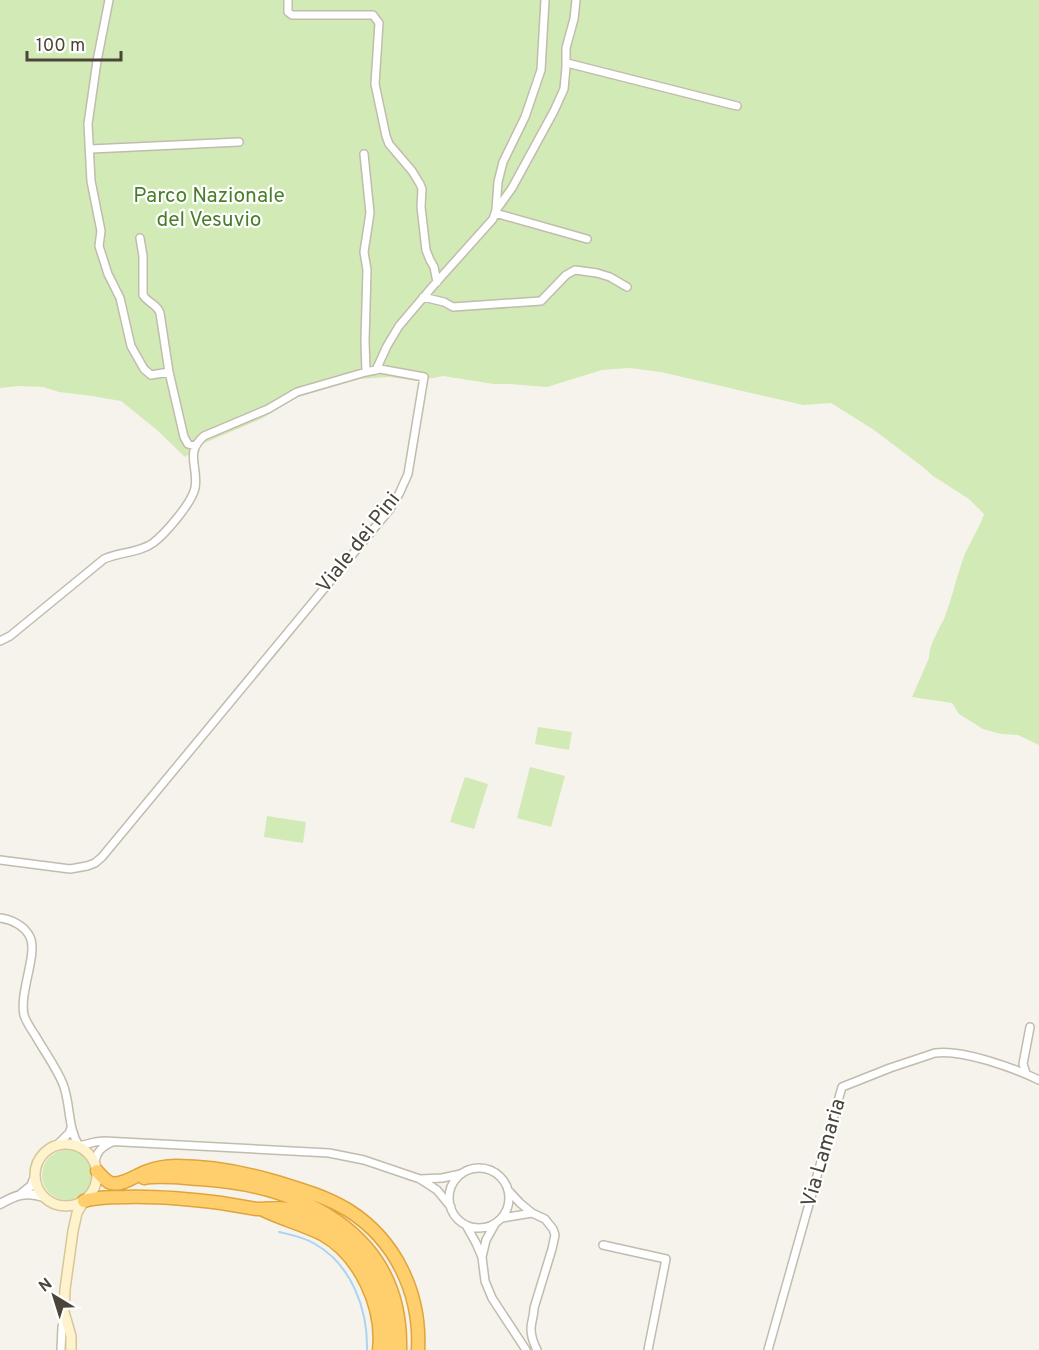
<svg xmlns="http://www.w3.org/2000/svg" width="1039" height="1350" viewBox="0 0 1039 1350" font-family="Overpass,sans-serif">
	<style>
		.green { fill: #d2eab5 }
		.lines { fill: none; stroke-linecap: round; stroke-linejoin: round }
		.stream { stroke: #a9d4f2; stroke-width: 2 }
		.minor-casing { stroke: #c2bbae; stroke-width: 10 }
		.tertiary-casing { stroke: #c2bbae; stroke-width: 11 }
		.secondary-casing { stroke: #d6c79b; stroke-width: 12 }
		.motorway-casing { stroke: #e0a43c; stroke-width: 15 }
		.minor { stroke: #fff; stroke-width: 7 }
		.tertiary { stroke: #fff; stroke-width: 8 }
		.secondary { stroke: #fff3cd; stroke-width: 9 }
		.motorway { stroke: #ffcf6e; stroke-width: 12 }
		.labels { text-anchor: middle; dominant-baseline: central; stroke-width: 4.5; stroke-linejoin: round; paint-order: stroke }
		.park-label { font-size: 21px; fill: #4a7f2a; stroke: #fff }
		.street-label { font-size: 21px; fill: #4b4439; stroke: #fff }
	</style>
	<rect width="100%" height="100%" fill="#f6f3ec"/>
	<path class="green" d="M0,0H1039V745L1018,735L1001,734L983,729L959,714L952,703L912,697L929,658C929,645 938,631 944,619C951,601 955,583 961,565C966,547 978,532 984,514L969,499L933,476L923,467L874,430L831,403L803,405L661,372L629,368L602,370L547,387L510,384H494L443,376L417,381L389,377L359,379L295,398L261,419L202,444L185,457L157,430L121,401L92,396L59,392L43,387L19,386L0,388Z
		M538,727L572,732L569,750L535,744Z
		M530,767L565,776L551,827L517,818Z
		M465,777L488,784L474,829L450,822Z
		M267,816L306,822L303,843L264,837Z
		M42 1175a25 25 0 1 1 50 0a25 25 0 1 1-50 0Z"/>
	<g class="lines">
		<path class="stream" d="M279,1232C292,1235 304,1237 315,1244C352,1265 368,1310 367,1350"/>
		<defs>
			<path id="minor" d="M109,0L97,61L88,124L91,181L101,231L99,246L108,274L120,298L131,346L144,369L151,375L169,372
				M288,0V12L292,15H373L379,23L375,84L386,136L389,144L412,171L420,184L422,189L421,207L426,250L430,260L434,267L437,282
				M567,63L737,106
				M91,149L239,142
				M364,154L370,213L364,252L367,270L365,341L366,372
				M497,209L512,188L554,111L564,89L566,67V48L574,19L576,0
				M495,213L587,239
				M140,238L143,256V295C148,303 157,304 160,313L169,372L184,437L188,444L195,446
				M423,297L444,302L453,307L541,301L566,275L575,270L597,273L610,277L627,287
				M376,370L387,346L399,326L433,286L493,219L496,210L498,182L503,162L525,117L541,70L545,0
				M0,641L10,636L104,559C119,552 139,553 153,543C165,534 192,503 195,488C199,467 184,453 204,436L268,409L297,392L366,372L380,369L424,377L408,474L399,494L390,509L102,857L95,863L87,866L70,869L0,860
				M0,918C11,919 25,926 30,937C38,954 19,992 24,1015C26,1022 31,1029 35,1035C44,1051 56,1067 63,1084C71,1105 67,1126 79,1146L95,1142L104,1141L329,1153L364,1160L420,1179L437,1190L451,1207
				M1026,1073L1023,1064L1030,1027
				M57,1145L69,1133L71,1128
				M95,1161C97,1151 102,1147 112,1142
				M449 1198a30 30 0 1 1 60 0a30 30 0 1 1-60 0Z
				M420,1179L442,1178L461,1174
				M508,1190L520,1203L532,1213
				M502,1218L532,1213L545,1219L553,1229L555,1235L552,1249L534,1308C534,1316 531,1322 531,1329C531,1337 534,1344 537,1350
				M466,1225L476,1243L482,1257L485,1281L492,1298L526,1350
				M603,1245L666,1259L648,1350
				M482,1257L486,1240L495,1224
				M61,1350L62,1327L65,1317
				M768,1350L842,1087L890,1068L935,1053C962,1049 1014,1068 1039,1080"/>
			<path id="tertiary" d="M21,1194L31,1186L35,1177
				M0,1204C16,1195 26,1191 44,1197"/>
			<path id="secondary" d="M35 1175a31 31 0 1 1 62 0a31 31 0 1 1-62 0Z
				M71,1350V1336L64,1312L65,1289L73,1231L77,1213L84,1201"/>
			<path id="motorway" d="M97,1171C101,1175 105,1181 111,1183C122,1186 135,1176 145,1172C155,1168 166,1166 176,1166C211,1166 247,1173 280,1183C303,1190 327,1197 348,1210C396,1240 421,1294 418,1350
				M144,1178C162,1175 181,1178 200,1179C302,1185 403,1233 400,1350
				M84,1201C97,1197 111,1197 125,1197C157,1196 189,1199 221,1203C233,1205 245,1207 257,1209C268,1209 279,1207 290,1209C303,1211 316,1219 327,1226C370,1253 395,1299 391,1350
				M261,1209C281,1219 302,1224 322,1234C360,1255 384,1307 379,1350"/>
		</defs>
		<use href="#minor" class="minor-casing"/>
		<use href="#tertiary" class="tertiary-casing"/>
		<use href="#secondary" class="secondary-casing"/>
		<use href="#motorway" class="motorway-casing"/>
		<use href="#minor" class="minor"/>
		<use href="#tertiary" class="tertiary"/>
		<use href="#secondary" class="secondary"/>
		<use href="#motorway" class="motorway"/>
	</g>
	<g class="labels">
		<g class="park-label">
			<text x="209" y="196">Parco Nazionale<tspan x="209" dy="24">del Vesuvio</tspan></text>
		</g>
		<g class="street-label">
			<text transform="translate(359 543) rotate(-52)">Viale dei Pini</text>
			<text transform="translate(824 1153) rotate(-74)">Via Lamaria</text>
		</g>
	</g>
	<g transform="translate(54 1296) rotate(322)" stroke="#ffffff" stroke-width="4.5" paint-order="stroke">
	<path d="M0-4.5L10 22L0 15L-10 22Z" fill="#4b4439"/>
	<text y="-9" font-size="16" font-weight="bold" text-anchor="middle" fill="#4b4439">N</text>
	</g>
	<path d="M27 51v9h94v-9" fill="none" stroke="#4b4439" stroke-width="3"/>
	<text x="36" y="51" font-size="18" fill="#4b4439" stroke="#ffffff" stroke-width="4.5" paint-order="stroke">100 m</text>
</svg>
